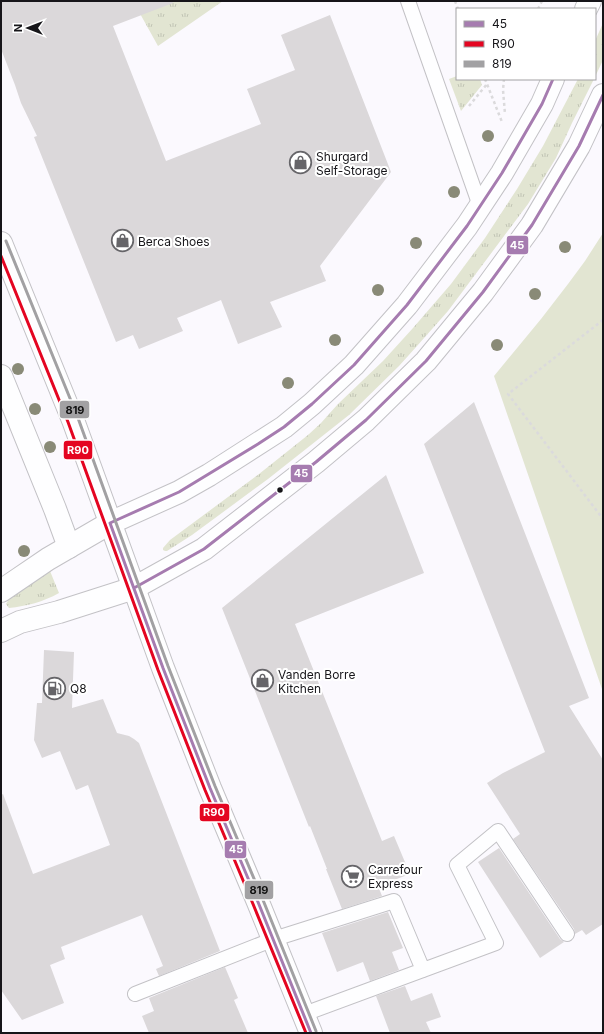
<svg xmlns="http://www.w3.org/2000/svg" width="604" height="1034" viewBox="0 0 604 1034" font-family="Inter,sans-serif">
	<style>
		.grass { fill: url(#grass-tufts) }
		.green { fill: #e2e5d2 }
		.building { fill: #dbd8da }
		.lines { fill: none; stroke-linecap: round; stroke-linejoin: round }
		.lane-casing { stroke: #c3c2c6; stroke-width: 16 }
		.street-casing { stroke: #c3c2c6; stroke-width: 24 }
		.secondary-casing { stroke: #c3c2c6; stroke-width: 24 }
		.primary-casing { stroke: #c3c2c6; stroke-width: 24 }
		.path { stroke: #dbdadc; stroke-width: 2.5; stroke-dasharray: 3 3; stroke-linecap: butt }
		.lane { stroke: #fefeff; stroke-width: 14 }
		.street { stroke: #fefeff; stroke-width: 22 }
		.secondary { stroke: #fefeff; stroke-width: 22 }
		.primary { stroke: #fefeff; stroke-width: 22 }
		.bus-1-casing { stroke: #fff; stroke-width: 6 }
		.bus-2-casing { stroke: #fff; stroke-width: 6 }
		.bus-3-casing { stroke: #fff; stroke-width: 6 }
		.bus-1 { stroke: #a67cb0; stroke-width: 3 }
		.bus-2 { stroke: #e40521; stroke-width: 3 }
		.bus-3 { stroke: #a2a1a3; stroke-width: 3 }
		.tree { fill: #898a77 }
		.bus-dot { fill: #161519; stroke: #fff; stroke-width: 1.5 }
		.labels { text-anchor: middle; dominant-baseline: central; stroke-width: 4; stroke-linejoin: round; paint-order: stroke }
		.poi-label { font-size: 12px; fill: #161519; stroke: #fff; text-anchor: start }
		.line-badge { stroke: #fff; stroke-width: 1.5 }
		.badge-label { font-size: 11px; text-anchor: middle; font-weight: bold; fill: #fff }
		.pale-badge-label { font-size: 11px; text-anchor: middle; font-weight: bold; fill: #111 }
	</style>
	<defs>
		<pattern id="grass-tufts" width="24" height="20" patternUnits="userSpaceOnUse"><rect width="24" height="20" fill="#e2e5d2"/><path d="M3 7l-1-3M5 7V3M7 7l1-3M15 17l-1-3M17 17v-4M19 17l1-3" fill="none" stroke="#c1c4b4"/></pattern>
	</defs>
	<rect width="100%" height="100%" fill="#fbf9fe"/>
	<path class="grass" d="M133,1H223L158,46Z
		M603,23V60L595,77V41Z
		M457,76V79H480L482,85L461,111L449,79Z
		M578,79H594L572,123L556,158L528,204L448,311L417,346L399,366L349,415L268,479L192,535L167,551H165L163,550V548L170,540L259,474L308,435L321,423L338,404L383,361L413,328L451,284L485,238L517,189L543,146Z
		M50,571L59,593C43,602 27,606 9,608L6,604L9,599Z"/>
	<path class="green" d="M603,233V692L494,376L541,319L568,284L585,261Z"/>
	<path class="building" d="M1,1H172L173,3L113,26L166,161L261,124L247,89L295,70L281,35L330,15L391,172L320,266L326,281L270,302L282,327L238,344L221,300L177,318L183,331L139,349L133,335L116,342L34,137L37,136L21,103L15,85L1,49Z
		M474,402L589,698L569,706L603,760V924L586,935L582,930L575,934L574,929L513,839L520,834L487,783L503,773L545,752L424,444Z
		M386,475L424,573L295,624L382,841L394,836L410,874L378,886L382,896L342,909L326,869H327L310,826L309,827L222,608Z
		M44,650L74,652L72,708L103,699L117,733L129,736L134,739L139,743L220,951L159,976L156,969L163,966L142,915L61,947L65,959L50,965L64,1003L22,1020L1,990V795L3,794L33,874L110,845L88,785L76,790L60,751L42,758L34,740L37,703H42Z
		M499,848L560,939L564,942L540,958L478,862Z
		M388,912L403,948L392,952L399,970L370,981L363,962L337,972L322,933Z
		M225,967L238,998L234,1000L248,1033H149L142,1016L154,1011L149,998Z
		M405,986L411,1001L432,993L441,1017L426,1022L431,1033H390L376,996Z"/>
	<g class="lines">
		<defs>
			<path id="lane" d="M408,1L480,206
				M135,994L274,939L394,901L423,970
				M304,1014L496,943L457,865L498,831L567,934"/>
			<path id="street" d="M1,376L55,509L69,547"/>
			<path id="secondary" d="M586,9L590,1
				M1,591L48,559L110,523L179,492L209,475L284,427L312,404L354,365L407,305L467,226L502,173L542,104L553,79
				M1,631L20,622L59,612L134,588L204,549L316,462L366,420L426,361L483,292L532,225L579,146L603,95"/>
			<path id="primary" d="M1,243L73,420L163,668L210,788L258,902L311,1033"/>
		</defs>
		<use href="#lane" class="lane-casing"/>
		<use href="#street" class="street-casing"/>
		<use href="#secondary" class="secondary-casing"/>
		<use href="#primary" class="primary-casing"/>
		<path class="path" d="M455,1L458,9
			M538,9L542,1
			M485,79L502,122
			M504,79L503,90L505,114
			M469,106L487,84
			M603,320L508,394L603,519"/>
		<use href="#lane" class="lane"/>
		<use href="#street" class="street"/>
		<use href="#secondary" class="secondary"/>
		<use href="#primary" class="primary"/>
		<defs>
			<path id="bus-1" d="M134,588L204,549L316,462L366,420L426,361L483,292L532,225L579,146L603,95
				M311,1033L258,902L210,788L163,668L110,523L179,492L258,444L284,427L312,404L354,365L407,305L467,226L502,173L542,104L553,79"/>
			<path id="bus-2" d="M1,256L68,422L158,670L205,790L253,904L306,1033"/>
			<path id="bus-3" d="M6,241L78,418L168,666L215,786L263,900L316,1031"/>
		</defs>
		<use href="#bus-1" class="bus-1-casing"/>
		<use href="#bus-2" class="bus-2-casing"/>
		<use href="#bus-3" class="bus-3-casing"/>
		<use href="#bus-1" class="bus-1"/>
		<use href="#bus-2" class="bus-2"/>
		<use href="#bus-3" class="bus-3"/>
	</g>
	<g class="tree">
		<circle cx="488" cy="136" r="6"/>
		<circle cx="454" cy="192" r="6"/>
		<circle cx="416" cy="243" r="6"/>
		<circle cx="565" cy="247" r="6"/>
		<circle cx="378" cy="290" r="6"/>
		<circle cx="535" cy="294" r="6"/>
		<circle cx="335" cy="340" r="6"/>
		<circle cx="497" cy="345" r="6"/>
		<circle cx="18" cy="369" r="6"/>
		<circle cx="288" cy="383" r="6"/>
		<circle cx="35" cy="409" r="6"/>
		<circle cx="50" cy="447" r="6"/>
		<circle cx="24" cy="551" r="6"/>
	</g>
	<defs>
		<symbol id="shop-ring" viewBox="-11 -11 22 22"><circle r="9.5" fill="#fff" stroke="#666569" stroke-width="1.5"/><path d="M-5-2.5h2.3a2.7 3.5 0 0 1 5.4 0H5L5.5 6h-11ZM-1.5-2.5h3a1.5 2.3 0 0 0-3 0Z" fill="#666569"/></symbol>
		<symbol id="fuel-ring" viewBox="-11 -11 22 22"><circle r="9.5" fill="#fff" stroke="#666569" stroke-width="1.5"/><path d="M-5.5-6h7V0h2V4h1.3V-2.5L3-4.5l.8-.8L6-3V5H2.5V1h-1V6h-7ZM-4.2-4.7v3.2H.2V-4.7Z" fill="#666569"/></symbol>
		<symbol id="supermarket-ring" viewBox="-11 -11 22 22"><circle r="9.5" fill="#fff" stroke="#666569" stroke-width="1.5"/><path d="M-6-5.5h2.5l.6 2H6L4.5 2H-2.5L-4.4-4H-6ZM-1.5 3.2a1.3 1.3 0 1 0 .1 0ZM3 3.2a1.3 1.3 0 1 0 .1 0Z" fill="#666569"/></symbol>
	</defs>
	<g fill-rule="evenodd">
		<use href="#shop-ring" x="288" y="150" width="25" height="25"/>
		<use href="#shop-ring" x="110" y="228" width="25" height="25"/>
		<use href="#shop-ring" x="250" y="668" width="25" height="25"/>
		<use href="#fuel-ring" x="42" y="676" width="25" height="25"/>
		<use href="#supermarket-ring" x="340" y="864" width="25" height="25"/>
	</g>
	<circle class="bus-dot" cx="280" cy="490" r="3.5"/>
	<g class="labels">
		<g class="poi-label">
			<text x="316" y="156">Shurgard<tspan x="316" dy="14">Self-Storage</tspan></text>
			<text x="138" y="241">Berca Shoes</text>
			<text x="278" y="674">Vanden Borre<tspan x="278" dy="14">Kitchen</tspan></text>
			<text x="70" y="688">Q8</text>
			<text x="368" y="869">Carrefour<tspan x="368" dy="14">Express</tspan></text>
		</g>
	</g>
	<g class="line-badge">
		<rect x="506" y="235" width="23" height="20" rx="4" fill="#a67cb0"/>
		<rect x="59" y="400" width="31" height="19" rx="4" fill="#a2a1a3"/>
		<rect x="63" y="440" width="30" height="20" rx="4" fill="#e40521"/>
		<rect x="290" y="464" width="23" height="19" rx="4" fill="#a67cb0"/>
		<rect x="199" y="803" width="31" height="19" rx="4" fill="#e40521"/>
		<rect x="224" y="840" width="23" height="19" rx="4" fill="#a67cb0"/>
		<rect x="244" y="880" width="30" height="20" rx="4" fill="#a2a1a3"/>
	</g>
	<g class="badge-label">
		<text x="517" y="249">45</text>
		<text x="78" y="454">R90</text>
		<text x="301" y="477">45</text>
		<text x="214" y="816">R90</text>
		<text x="236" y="853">45</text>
	</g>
	<g class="pale-badge-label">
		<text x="75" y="414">819</text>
		<text x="259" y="894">819</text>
	</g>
	<rect width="604" height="1034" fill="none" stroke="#161519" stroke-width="4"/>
	<rect x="456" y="8" width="140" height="72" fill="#ffffff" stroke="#a2a1a3"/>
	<rect x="464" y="21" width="20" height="6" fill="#a67cb0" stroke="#a2a1a3"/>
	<text x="492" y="28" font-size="12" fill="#161519">45</text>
	<rect x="464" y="41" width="20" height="6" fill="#e40521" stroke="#a2a1a3"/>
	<text x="492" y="48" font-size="12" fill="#161519">R90</text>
	<rect x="464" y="61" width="20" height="6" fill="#a2a1a3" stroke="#a2a1a3"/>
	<text x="492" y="68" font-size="12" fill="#161519">819</text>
	<g transform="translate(28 28) rotate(270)" stroke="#ffffff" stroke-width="3" paint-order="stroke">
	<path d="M0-3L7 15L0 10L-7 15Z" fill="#161519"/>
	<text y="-6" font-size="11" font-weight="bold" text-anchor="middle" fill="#161519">N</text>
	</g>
</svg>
